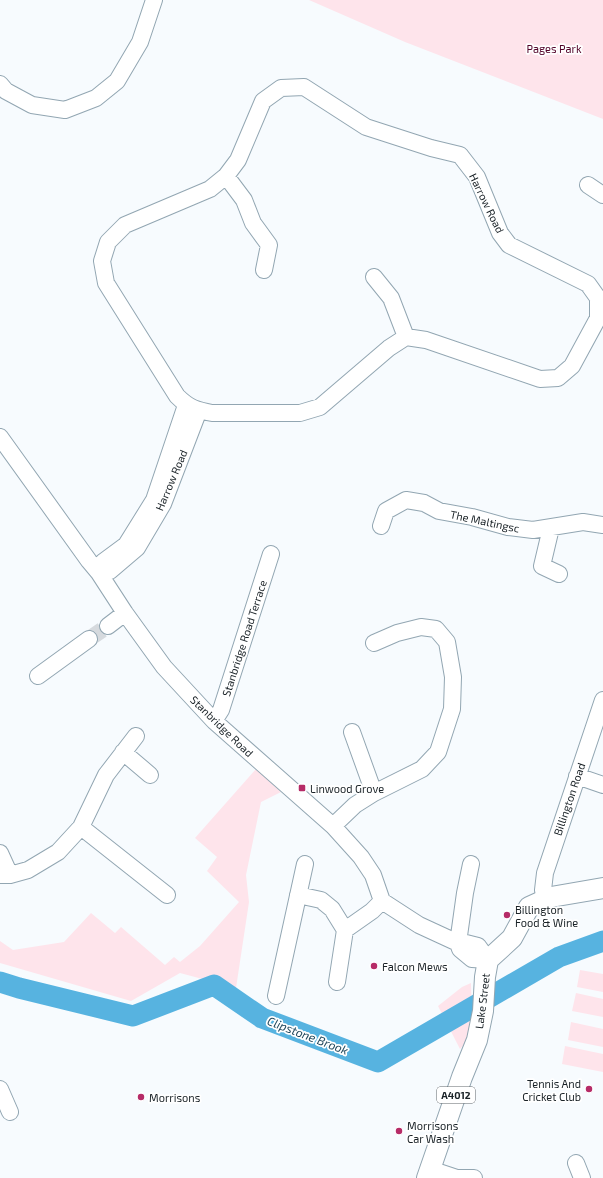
<svg xmlns="http://www.w3.org/2000/svg" width="603" height="1178" viewBox="0 0 603 1178" font-family="'Exo 2',sans-serif">
	<style>
		.green { fill: #fee4eb }
		.lines { fill: none; stroke-linecap: round; stroke-linejoin: round }
		.river { stroke: #57b3e0; stroke-width: 21 }
		.minor-tunnel { stroke: #d6dade; stroke-width: 16; stroke-dasharray: 16 8; stroke-linecap: butt }
		.minor-casing { stroke: #92a6b2; stroke-width: 18 }
		.major-casing { stroke: #92a6b2; stroke-width: 22 }
		.minor { stroke: #fff; stroke-width: 16 }
		.major { stroke: #fff; stroke-width: 20 }
		.poi-dot { fill: #b62b67; stroke: #fff; stroke-width: 1.5 }
		.labels { text-anchor: middle; dominant-baseline: central; stroke-width: 3.5; stroke-linejoin: round; paint-order: stroke }
		.shield { fill: #fff; stroke: #5f6468; stroke-width: 1 }
		.shield-label { font-size: 10px; font-weight: bold; fill: #1a2227 }
		.park-label { font-size: 11px; fill: #510228; stroke: #fff }
		.street-label { font-size: 11px; fill: #1a2227; stroke: #fff }
		.poi-label { font-size: 11px; fill: #1a2227; stroke: #fff; text-anchor: start }
		.water-label { font-size: 12px; font-style: italic; fill: #21485c; stroke: #fff }
	</style>
	<rect width="100%" height="100%" fill="#f7fbfe"/>
	<path class="green" d="M309,0H603V119L405,42Z
		M256,769L281,792L261,802L246,875L249,902L236,988L180,973L131,1001L0,963V941L13,950L64,942L91,913L115,933L121,927L165,965L174,957L180,962L200,946L239,902L207,871L217,857L195,838Z
		M580,970L603,974V992L577,987Z
		M471,983L472,1020L466,1042L460,1049L438,1006L462,987Z
		M576,993L603,999V1017L572,1011Z
		M571,1022L603,1029V1047L568,1040Z
		M565,1046L603,1054V1072L562,1064Z"/>
	<g class="lines">
		<path class="river" d="M0,982L19,988L133,1016L214,985L262,1018L378,1062L559,957L603,941"/>
		<path class="minor-tunnel" d="M89,639L108,626"/>
		<defs>
			<path id="minor" d="M0,84L6,91L32,105L65,110L96,98L117,81L140,42L154,0
				M304,87L366,127L431,148L460,155L477,177L500,233L509,245L588,284L598,298V318L572,366L558,378L540,379L426,340L406,337L389,348L320,407L300,413H212C196,410 189,408 177,396L106,283L102,261L108,242L125,225L210,189L226,176L238,160L263,101L281,88Z
				M226,176L244,200L253,223L269,245L264,270
				M588,185L603,195
				M374,277L391,298L406,337
				M186,405L154,500L126,545L103,562L99,573L110,571L137,548L163,504L199,410
				M0,437L89,561L99,573L125,613L164,667L214,721L333,826L361,857L373,875L382,901L419,925L458,943H466L478,946L488,960
				M381,526L386,511L406,500L424,503L439,511L472,517L508,527L533,530L583,522L603,525
				M551,528L542,566L559,574
				M108,626L125,613
				M38,676L89,639
				M214,721L221,710L271,554
				M352,732L374,793
				M123,752L150,775
				M577,776L603,785
				M333,826L355,805L374,793L422,769L438,752L452,709L453,677L447,642L436,629L421,627L397,633L374,643
				M81,827L167,895
				M0,853L10,875
				M471,864L465,893L458,943L460,949L472,959L488,960
				M0,875H10L28,870L58,852L81,827L106,775L136,736
				M298,895L321,900L332,909L345,930L372,911L382,901
				M545,899L543,890L545,873L603,700
				M337,982L345,930
				M276,996L305,864
				M0,1089L10,1112
				M576,1163L582,1178
				M430,1169L457,1178H474"/>
			<path id="major" d="M427,1178L462,1077L477,1040L483,1011L485,977L488,960L512,938L529,907L551,897L603,888"/>
		</defs>
		<use href="#minor" class="minor-casing"/>
		<use href="#major" class="major-casing"/>
		<use href="#minor" class="minor"/>
		<use href="#major" class="major"/>
	</g>
	<g class="poi-dot">
		<rect x="298" y="784" width="8" height="8" rx="2"/>
		<circle cx="507" cy="915" r="4"/>
		<circle cx="374" cy="966" r="4"/>
		<circle cx="589" cy="1089" r="4"/>
		<circle cx="141" cy="1097" r="4"/>
		<circle cx="399" cy="1131" r="4"/>
	</g>
	<g class="labels">
		<rect class="shield" x="437" y="1087" width="38" height="16" rx="3"/>
		<g class="shield-label">
			<text x="456" y="1095">A4012</text>
		</g>
		<g class="park-label">
			<text x="554" y="48">Pages Park</text>
		</g>
		<g class="street-label">
			<text transform="translate(487 203) rotate(64)">Harrow Road</text>
			<text transform="translate(171 480) rotate(-67)">Harrow Road</text>
			<text transform="translate(485 521) rotate(12)">The Maltingsc</text>
			<text transform="translate(244 638) rotate(-72)">Stanbridge Road Terrace</text>
			<text transform="translate(222 726) rotate(44)">Stanbridge Road</text>
			<text transform="translate(569 799) rotate(-71)">Billington Road</text>
			<text transform="translate(482 1001) rotate(-83)">Lake Street</text>
		</g>
		<g class="poi-label">
			<text x="310" y="788">Linwood Grove</text>
			<text x="515" y="909">Billington<tspan x="515" dy="13">Food &amp; Wine</tspan></text>
			<text x="382" y="966">Falcon Mews</text>
			<text x="581" y="1083" text-anchor="end">Tennis And<tspan x="581" dy="13">Cricket Club</tspan></text>
			<text x="149" y="1097">Morrisons</text>
			<text x="407" y="1125">Morrisons<tspan x="407" dy="13">Car Wash</tspan></text>
		</g>
		<g class="water-label">
			<text transform="translate(308 1035) rotate(21)">Clipstone Brook</text>
		</g>
	</g>
</svg>
